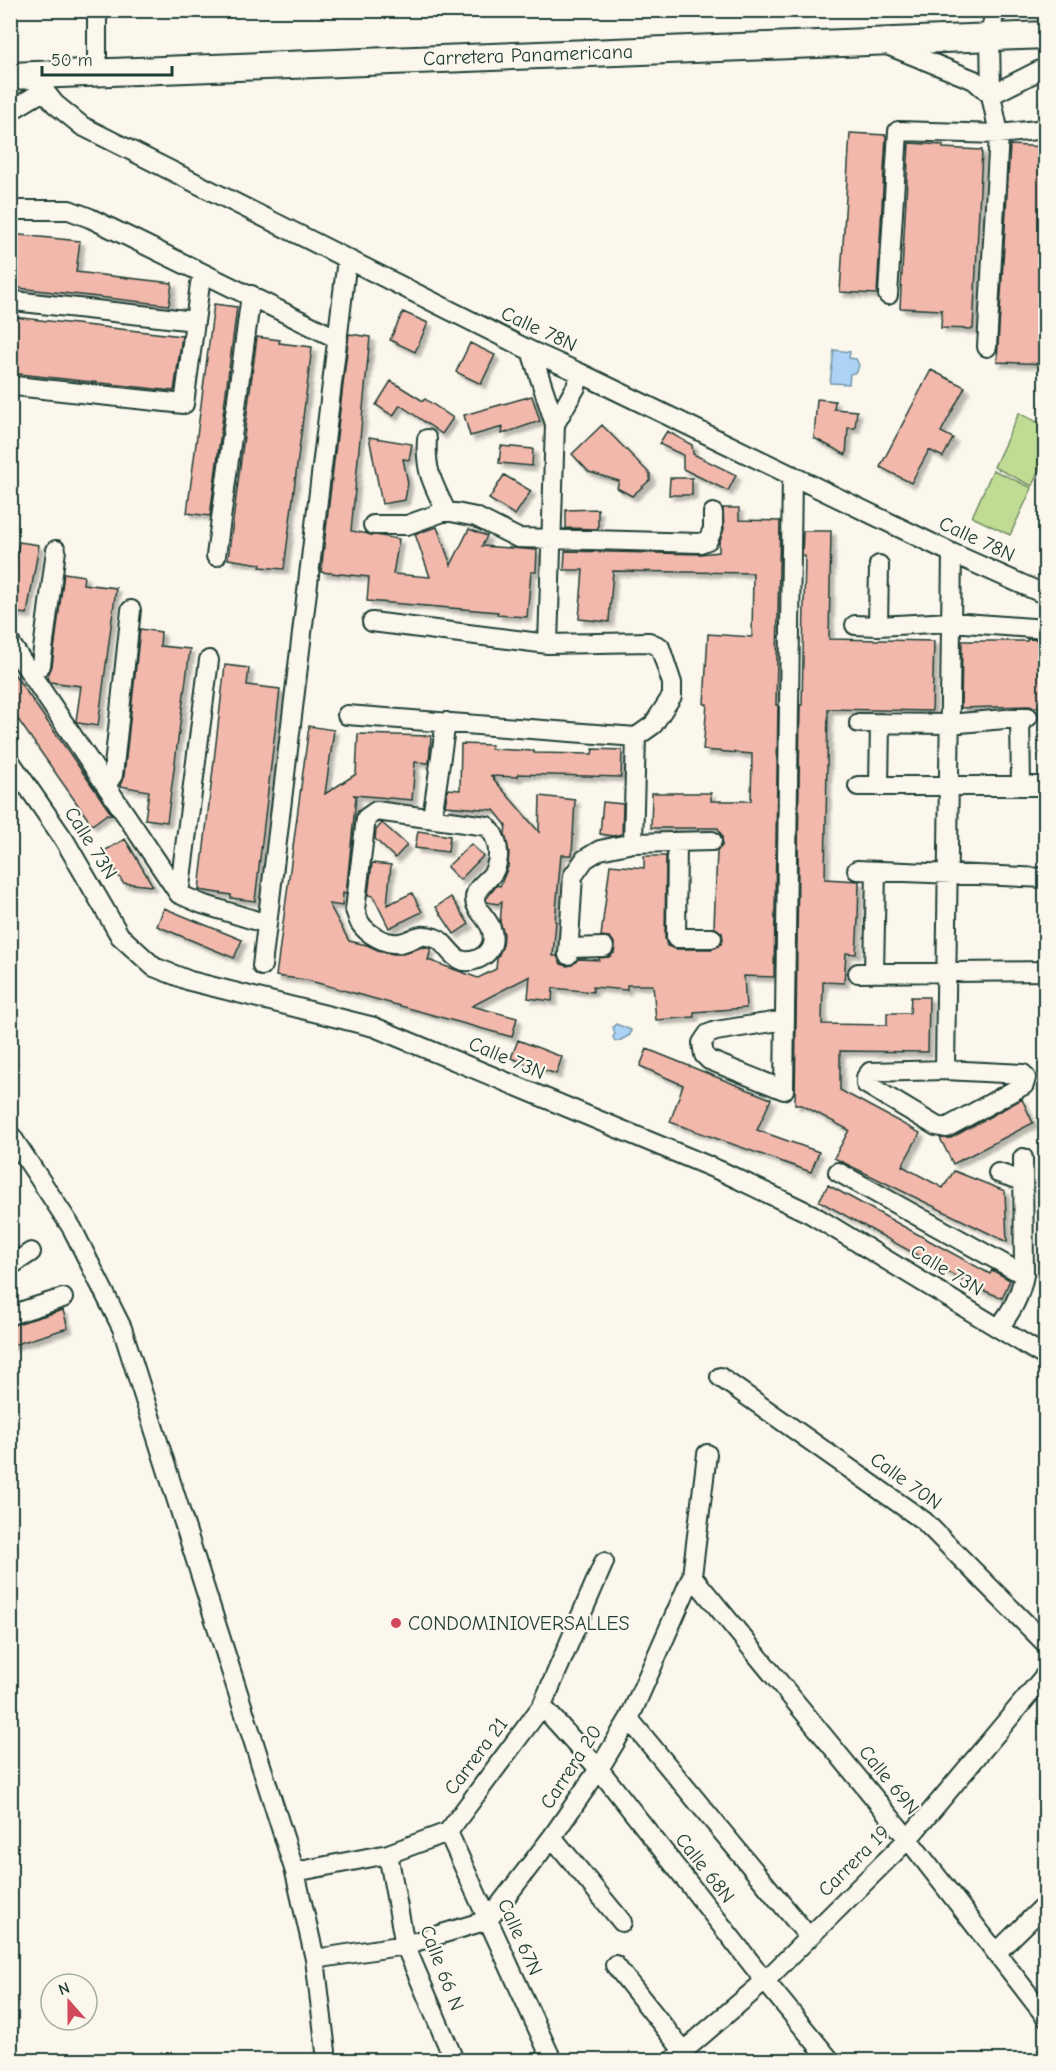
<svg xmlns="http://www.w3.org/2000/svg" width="1056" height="2071" viewBox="0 0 1056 2071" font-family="'Comic Neue',sans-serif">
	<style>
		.green { fill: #c0dc94; stroke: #708c64; stroke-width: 1.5 }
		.water { fill: #acd3f6; stroke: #7497a8; stroke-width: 1.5 }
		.building { fill: #f2b8ab; stroke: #1f3d34; stroke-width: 1.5; filter: url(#shadow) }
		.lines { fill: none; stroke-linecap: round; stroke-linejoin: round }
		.minor-casing { stroke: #1f3d34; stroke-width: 22 }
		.highway-casing { stroke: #1f3d34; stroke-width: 30 }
		.minor { stroke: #fbf7ec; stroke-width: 18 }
		.highway { stroke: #fbf7ec; stroke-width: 26 }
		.poi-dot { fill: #d1495b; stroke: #fbf7ec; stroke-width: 2 }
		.labels { text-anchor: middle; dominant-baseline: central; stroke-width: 4.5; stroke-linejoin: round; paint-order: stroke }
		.street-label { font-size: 20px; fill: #1f3d34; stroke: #fbf7ec }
		.poi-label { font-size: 20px; fill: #1f3d34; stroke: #fbf7ec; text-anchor: start }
	</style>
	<defs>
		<filter id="shadow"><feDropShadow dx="4.5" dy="4.5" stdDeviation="1.5" flood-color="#0004"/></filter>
	</defs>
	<rect width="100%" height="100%" fill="#fbf7ec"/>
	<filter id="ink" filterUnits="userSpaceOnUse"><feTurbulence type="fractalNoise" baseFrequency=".0167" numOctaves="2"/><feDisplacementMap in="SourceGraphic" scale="12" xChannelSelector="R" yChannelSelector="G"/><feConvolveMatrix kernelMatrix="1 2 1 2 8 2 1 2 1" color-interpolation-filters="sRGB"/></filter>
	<g filter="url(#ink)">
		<path class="green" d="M1019,413L1045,426V456L1032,486L994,467Z
			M993,470L1032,488L1010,535L972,517Z"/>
		<path class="water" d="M834,350L850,352L849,358L856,359L859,365L857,372L850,374L849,384L830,383Z
			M616,1024L631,1030L630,1035L619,1041H615L613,1037L615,1034L613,1027Z"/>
		<path class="building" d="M850,133L886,135L877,294L840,292Z
			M909,143L943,145V148L982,150L973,329L941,328L942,310L900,308Z
			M1010,145L1046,147V364L997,362Z
			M10,234L80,241L76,272L172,283L169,305L10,287Z
			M214,304L237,307L210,516L187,513Z
			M403,312L428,323L415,352L390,340Z
			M13,317L182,336L174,391L10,373V342Z
			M349,334L370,337L351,531L399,539L393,574L430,577L415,534L437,527L451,565L469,529L487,536L482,546L537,550L536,572H531L527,617L497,615L498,612L367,601L369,577L321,572Z
			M257,337L280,340L279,343L312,347L284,569L260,567L261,564L228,559Z
			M470,343L495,355L481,384L456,372Z
			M931,370L965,387L941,432L953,438L943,457L929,450L911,483L880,467Z
			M391,381L423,401L425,399L453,418L442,434L400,405L393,416L376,405Z
			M532,396L540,421L502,434L503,427L470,436L464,415Z
			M817,399L835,401L834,409L857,411L855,428H848L846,455L814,438Z
			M602,425L650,474V480L632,496L617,488L619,481L589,472L572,454Z
			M667,431L692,445L693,454L736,475L728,491L683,469V455L659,444Z
			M369,437L412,444L409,460L403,459L408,483L405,500L382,504Z
			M501,446L533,449L532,466L499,463Z
			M504,475L531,491L515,515L489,499Z
			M670,478H692V495H669Z
			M723,508H739V520L780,521L776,705H778L774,977L744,976L746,1008L694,1012V1017L656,1020L653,985H627V990L593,987V992L553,988L552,1001L528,998L530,976L472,1006L517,1018L512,1037L307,980L276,976L309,726L334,730L325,794L356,774L358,734L431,736L429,763L415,762L412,800L354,795L356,797L346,894L343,893L342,906L329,904L349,941L367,945L380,951L393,954H403L422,947L431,949L428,960L478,978L496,969L497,959L503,945L504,934L500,922L502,901L498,904L487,902L486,899L497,885L500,886L508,867L509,852L505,834L506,825L494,810L445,806L448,789L460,790L461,744L492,745L491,749L534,751V753L592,754L593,749L622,750L621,777L518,774V777L491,776L539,832L540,796L575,800L572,855H561L555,921H556L553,956H557L561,964L567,966L572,965L578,959L599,960V958L609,957L614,953L615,946L613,941L609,937L601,936L610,865L644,868V856H666L665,938L667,946L676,949H712L721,944L723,939L722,933L714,927L717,851L722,846V836L718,828H651L652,793H711V801H751L752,754L703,750L707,704H704L708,634L752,637L753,573L613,571L609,622L579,619L583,570H564L565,551L700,554L719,552V543L724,529Z
			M598,509V529L566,528V510Z
			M803,531H831L829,639L934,641L932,711L828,709L825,879L859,881L858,919L856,954L846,953L844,983L823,982L822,1024L887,1025V1013H910L911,997H929L928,1052L840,1051V1090L920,1133L902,1166L943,1188L954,1171L1005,1191L1007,1242L834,1158L849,1130L802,1105H795L800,705H802L805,556H802Z
			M19,542L39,545L27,614L10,612V589Z
			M64,573L84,576L83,584L116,588L98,726L78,723L76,721L81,686L50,682L47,678L52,666Z
			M140,629L161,632L160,646L190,649L167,822L145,819L149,791L120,786L124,776Z
			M1027,639L1046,640V708L1027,706L961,708L962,641H1027Z
			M225,665L249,668L247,685L280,689L255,901L231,898V895L199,890Z
			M10,668L93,787L112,815L107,814L92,825L10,708Z
			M603,802L623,804L622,834L613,836L600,834Z
			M382,823L407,845L395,858L375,839L376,830Z
			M418,831L450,836L448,852L415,848Z
			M125,839L153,886L123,883L104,851Z
			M471,844L483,856L460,880L447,867Z
			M372,863L391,865L387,905L412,893L422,912L389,928L373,896L368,895Z
			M451,897L469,924L454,934L436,907Z
			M164,908L242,940L234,958L157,926Z
			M518,1040L562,1057L556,1074L511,1058Z
			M647,1049L771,1099L757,1130L819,1152L811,1172L670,1122L683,1085L640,1066Z
			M1022,1099L1033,1123L953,1164L940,1138H951Z
			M828,1185L990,1274L992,1270L1010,1280L1002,1298L975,1287L819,1201Z
			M63,1310L68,1328L10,1346V1326Z"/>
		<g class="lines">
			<defs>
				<path id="minor" d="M887,45L974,80L991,95
					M97,72V19L100,10
					M32,75L55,104L82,126L531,351L580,373L952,553L1046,595
					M991,95L1046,67
					M10,111L45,90
					M10,210H69L90,218L338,339
					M888,295L898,131L999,134L1046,129
					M14,301L195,321
					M987,347L999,134L991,95L990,36L994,15L1001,10
					M531,351L555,424L548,644
					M15,386L184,404L200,284L204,274
					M555,424L576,387L580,373
					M427,439C425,471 432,482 446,511
					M373,525H407L446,511L476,517L518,538L700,543L708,540L713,529V513
					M216,556L251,295
					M855,625L878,626L951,622L1046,629
					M878,626L879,565
					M10,643L179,894L202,904L267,924
					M31,674L41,665L56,550
					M347,715L636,737L653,725L672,696V683L660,647L649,642L548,644L372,622
					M1020,718L1021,786
					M859,723L949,724L1028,717
					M10,761L65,841L120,936L154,967L190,981L374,1027L723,1172L811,1214L1046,1357
					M107,784L113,775L131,610
					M858,786H1046
					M879,786L880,723
					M376,811L487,826C498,837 501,855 495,869C491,881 475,885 475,899C475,914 497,921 492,944C490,950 486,955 480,958C453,971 449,942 435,938C417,932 415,940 400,943C386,945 367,934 360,923C358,920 357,914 355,910L366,818Z
					M432,818L446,722
					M677,842L676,938H712
					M633,843L636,737
					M857,870L1046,878
					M179,894L209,660
					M570,948L604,947
					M568,955L573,876L585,859L600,850L633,843L712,841
					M262,966L347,259
					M858,973L1046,971
					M874,973L876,871
					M785,1020L716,1031L708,1034L702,1043L704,1055L709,1060L784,1090L792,475
					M945,1070L952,553
					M945,1070L1023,1074L1026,1078L1024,1085L946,1128L936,1126L866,1084V1077L870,1072Z
					M10,1134L72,1228L122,1328L295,1872L315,1959L327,2060
					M838,1172L1024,1275
					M998,1173L1023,1181
					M10,1266L31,1252
					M10,1315L63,1298
					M999,1328C1012,1310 1020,1297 1024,1275L1023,1158
					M720,1377L924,1521L1046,1644
					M692,1576L908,1839L1046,2017
					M542,1706L599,1769L765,1981L830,2060
					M629,1719L809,1937
					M448,1832L552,2060
					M552,1837L622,1922
					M388,1854L405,1945L454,2060
					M295,1872L388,1854L448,1832L542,1706L604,1562
					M996,1953L1046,1904
					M315,1959L405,1945L488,1920L552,1837L599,1769L629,1719L692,1576L707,1454
					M615,1965L684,2052
					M673,2060L765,1981L908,1839L1046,1674
					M1043,2060L1046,2059"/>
				<path id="highway" d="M10,76L1046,35"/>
			</defs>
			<use href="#minor" class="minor-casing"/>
			<use href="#highway" class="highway-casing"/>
			<use href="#minor" class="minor"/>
			<use href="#highway" class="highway"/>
		</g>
	</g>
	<circle class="poi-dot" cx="396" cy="1623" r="6"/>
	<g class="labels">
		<g class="street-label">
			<text transform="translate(528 55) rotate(-2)">Carretera Panamericana</text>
			<text transform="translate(539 329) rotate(25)">Calle 78N</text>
			<text transform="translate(977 539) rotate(25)">Calle 78N</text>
			<text transform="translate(91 843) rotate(58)">Calle 73N</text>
			<text transform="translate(507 1058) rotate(23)">Calle 73N</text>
			<text transform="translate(947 1270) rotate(31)">Calle 73N</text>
			<text transform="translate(906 1481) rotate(36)">Calle 70N</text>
			<text transform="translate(476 1756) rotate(-53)">Carrera 21</text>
			<text transform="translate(571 1767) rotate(-57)">Carrera 20</text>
			<text transform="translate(889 1780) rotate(51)">Calle 69N</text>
			<text transform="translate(854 1861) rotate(-45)">Carrera 19</text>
			<text transform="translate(705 1868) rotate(52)">Calle 68N</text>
			<text transform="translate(520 1937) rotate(66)">Calle 67N</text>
			<text transform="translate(442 1968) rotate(69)">Calle 66 N</text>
		</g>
		<g class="poi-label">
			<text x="408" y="1623">CONDOMINIOVERSALLES</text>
		</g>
	</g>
	<rect width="1056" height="2071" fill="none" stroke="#fbf7ec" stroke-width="36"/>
	<rect x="18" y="18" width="1020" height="2035" fill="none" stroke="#1f3d34" stroke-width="2" filter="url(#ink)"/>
	<g transform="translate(69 2002) rotate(339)"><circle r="28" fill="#fbf7ec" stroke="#a3ada2" stroke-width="1.5"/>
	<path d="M0-4.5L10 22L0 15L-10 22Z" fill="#d1495b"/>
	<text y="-9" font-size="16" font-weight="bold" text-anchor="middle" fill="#1f3d34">N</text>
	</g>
	<path d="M42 66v9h130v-9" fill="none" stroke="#1f3d34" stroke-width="3"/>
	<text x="51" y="66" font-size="18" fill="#1f3d34" stroke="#fbf7ec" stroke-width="4.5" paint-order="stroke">50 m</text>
</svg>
